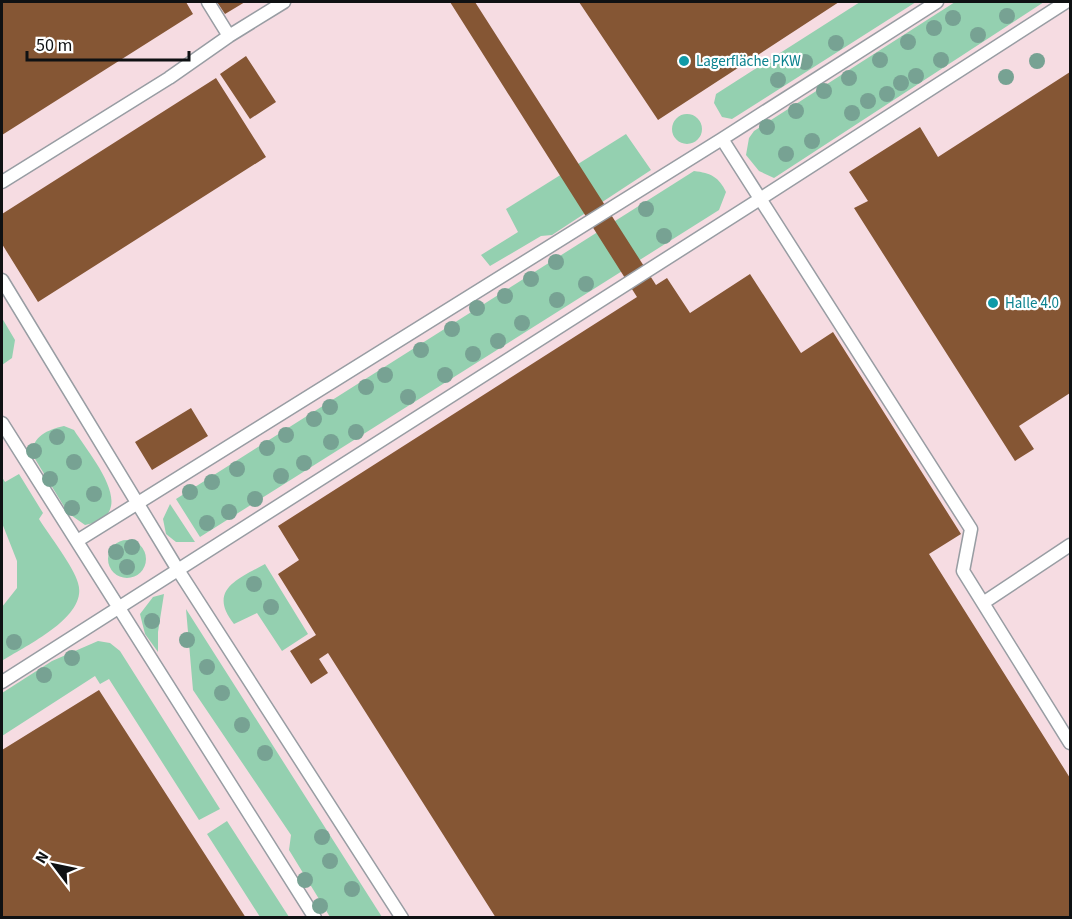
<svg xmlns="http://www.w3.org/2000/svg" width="1072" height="919" viewBox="0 0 1072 919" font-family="'Source Sans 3',sans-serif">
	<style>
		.industrial { fill: #f6dce2 }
		.green { fill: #94d0b0 }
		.building { fill: #855634 }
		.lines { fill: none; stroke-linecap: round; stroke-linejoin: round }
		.service-casing { stroke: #989da3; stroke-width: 15 }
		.service { stroke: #fff; stroke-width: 12 }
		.tree { fill: #77a293 }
		.culture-dot { fill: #0f9aa8; stroke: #fff; stroke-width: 2 }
		.labels { text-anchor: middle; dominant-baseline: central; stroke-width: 4.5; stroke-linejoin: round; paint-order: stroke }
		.culture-label { font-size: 15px; fill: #0d838f; stroke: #fff; text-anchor: start }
	</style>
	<rect width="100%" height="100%" fill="#e9eef4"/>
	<path class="industrial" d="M2,2H1070V917H2Z"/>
	<path class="green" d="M860,2H916L732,119L722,117L714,103L716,94Z
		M955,2H1044L774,178L759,171L746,155L749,138L754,131Z
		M672 129a15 15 0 1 1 30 0a15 15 0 1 1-30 0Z
		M626,134L651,170L552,235L541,236L490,266L481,255L518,232L506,209Z
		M694,171C711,173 719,177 726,192L719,210L200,537L176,499Z
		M2,318L15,340L12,358L2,365Z
		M64,426L74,430C90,456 143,515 85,525L68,513L32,454C33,436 47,430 64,426Z
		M19,474L43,513L39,519C49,535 74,567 78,583C89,617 25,646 2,661V607L17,588V561L2,523V477L5,482Z
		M170,504L195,542H176L166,534L163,519Z
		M108 559a19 19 0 1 1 38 0a19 19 0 1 1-38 0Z
		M265,564L308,634L282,651L257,613L234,624C207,590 238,579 265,564Z
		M164,594L158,632V652L145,634L140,614L153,597Z
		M186,609L382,917H330L289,850L291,835L193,690Z
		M98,641L110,643L120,651L220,809L199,820L109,679L100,684L95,676L2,736V693L52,661Z
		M227,821L289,917H260L207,834Z"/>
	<path class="building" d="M2,2H186L193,14L2,135Z
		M217,2H245L225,14Z
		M450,2H475L656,285L667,278L690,313L750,274L801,353L833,332L961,534L929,554L1070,778V918H496L328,653L319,659L328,673L311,684L290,651L316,635L278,574L299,560L278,526L637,297Z
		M579,2H839L658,120Z
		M246,56L276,102L250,119L220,74Z
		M1070,72V393L1019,426L1034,449L1015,461L854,208L868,201L849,172L920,127L938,157Z
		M216,78L266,157L38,302L2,244V214Z
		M191,408L208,436L152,470L135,442Z
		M99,690L246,918H2V750Z"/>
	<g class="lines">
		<defs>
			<path id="service" d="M229,36L284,2
				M722,139L971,529L963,571L1070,743
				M2,182L169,78L229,36L208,2
				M2,280L178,570L402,918
				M2,423L315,918
				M77,541L722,139L937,2
				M983,603L1070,545
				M2,682L760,199L1066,2"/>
		</defs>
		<use href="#service" class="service-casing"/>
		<use href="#service" class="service"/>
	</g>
	<g class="tree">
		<circle cx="1007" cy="16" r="8"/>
		<circle cx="953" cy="18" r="8"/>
		<circle cx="934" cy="28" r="8"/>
		<circle cx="978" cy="35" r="8"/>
		<circle cx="908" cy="42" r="8"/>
		<circle cx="836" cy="43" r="8"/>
		<circle cx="880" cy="60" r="8"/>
		<circle cx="941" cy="60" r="8"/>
		<circle cx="1037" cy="61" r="8"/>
		<circle cx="805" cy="62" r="8"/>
		<circle cx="916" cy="76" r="8"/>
		<circle cx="1006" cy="77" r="8"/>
		<circle cx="849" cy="78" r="8"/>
		<circle cx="778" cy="80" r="8"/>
		<circle cx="901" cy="83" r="8"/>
		<circle cx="824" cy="91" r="8"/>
		<circle cx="887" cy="94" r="8"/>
		<circle cx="868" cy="101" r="8"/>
		<circle cx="796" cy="111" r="8"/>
		<circle cx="852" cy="113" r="8"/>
		<circle cx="767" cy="127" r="8"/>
		<circle cx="812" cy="141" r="8"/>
		<circle cx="786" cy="154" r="8"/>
		<circle cx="646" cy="209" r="8"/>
		<circle cx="664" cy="236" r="8"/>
		<circle cx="556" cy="262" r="8"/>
		<circle cx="531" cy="279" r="8"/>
		<circle cx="586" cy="284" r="8"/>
		<circle cx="505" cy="296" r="8"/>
		<circle cx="557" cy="300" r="8"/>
		<circle cx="477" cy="308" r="8"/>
		<circle cx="522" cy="323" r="8"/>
		<circle cx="452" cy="329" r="8"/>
		<circle cx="498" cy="341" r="8"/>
		<circle cx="421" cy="350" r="8"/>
		<circle cx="473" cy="354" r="8"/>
		<circle cx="385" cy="375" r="8"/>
		<circle cx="445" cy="375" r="8"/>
		<circle cx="366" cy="387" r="8"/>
		<circle cx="408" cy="397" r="8"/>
		<circle cx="330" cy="407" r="8"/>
		<circle cx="314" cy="419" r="8"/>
		<circle cx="356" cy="432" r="8"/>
		<circle cx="286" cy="435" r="8"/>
		<circle cx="57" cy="437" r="8"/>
		<circle cx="331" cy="442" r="8"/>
		<circle cx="267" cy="448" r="8"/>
		<circle cx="34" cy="451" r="8"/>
		<circle cx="74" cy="462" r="8"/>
		<circle cx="304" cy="463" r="8"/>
		<circle cx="237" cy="469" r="8"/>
		<circle cx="281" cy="476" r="8"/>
		<circle cx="50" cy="479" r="8"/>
		<circle cx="212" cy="482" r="8"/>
		<circle cx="190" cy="492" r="8"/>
		<circle cx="94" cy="494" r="8"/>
		<circle cx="255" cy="499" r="8"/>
		<circle cx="72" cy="508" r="8"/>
		<circle cx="229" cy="512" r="8"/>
		<circle cx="207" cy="523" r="8"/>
		<circle cx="132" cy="547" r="8"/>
		<circle cx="116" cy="552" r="8"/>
		<circle cx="127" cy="567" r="8"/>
		<circle cx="254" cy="584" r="8"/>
		<circle cx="271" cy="607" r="8"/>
		<circle cx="152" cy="621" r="8"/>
		<circle cx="187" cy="640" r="8"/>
		<circle cx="14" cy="642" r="8"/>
		<circle cx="72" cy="658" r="8"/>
		<circle cx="207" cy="667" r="8"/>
		<circle cx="44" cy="675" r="8"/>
		<circle cx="222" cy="693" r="8"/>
		<circle cx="242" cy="725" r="8"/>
		<circle cx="265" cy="753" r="8"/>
		<circle cx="322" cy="837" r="8"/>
		<circle cx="330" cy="861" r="8"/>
		<circle cx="305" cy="880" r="8"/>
		<circle cx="352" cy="889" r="8"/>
		<circle cx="320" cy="906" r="8"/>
	</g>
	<g class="culture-dot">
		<circle cx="684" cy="61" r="6"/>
		<circle cx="993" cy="303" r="6"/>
	</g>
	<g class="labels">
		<g class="culture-label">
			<text x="696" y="61">Lagerfläche PKW</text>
			<text x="1005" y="303">Halle 4.0</text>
		</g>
	</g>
	<rect width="1072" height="919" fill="none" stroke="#0f1113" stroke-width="6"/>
	<g transform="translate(54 865) rotate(302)" stroke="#ffffff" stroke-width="4.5" paint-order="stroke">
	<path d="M0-4.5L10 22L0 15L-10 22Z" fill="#0f1113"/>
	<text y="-9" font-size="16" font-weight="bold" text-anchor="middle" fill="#0f1113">N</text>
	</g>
	<path d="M27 51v9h162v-9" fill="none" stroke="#0f1113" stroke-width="3"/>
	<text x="36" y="51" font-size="18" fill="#0f1113" stroke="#ffffff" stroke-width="4.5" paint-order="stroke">50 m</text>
</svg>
